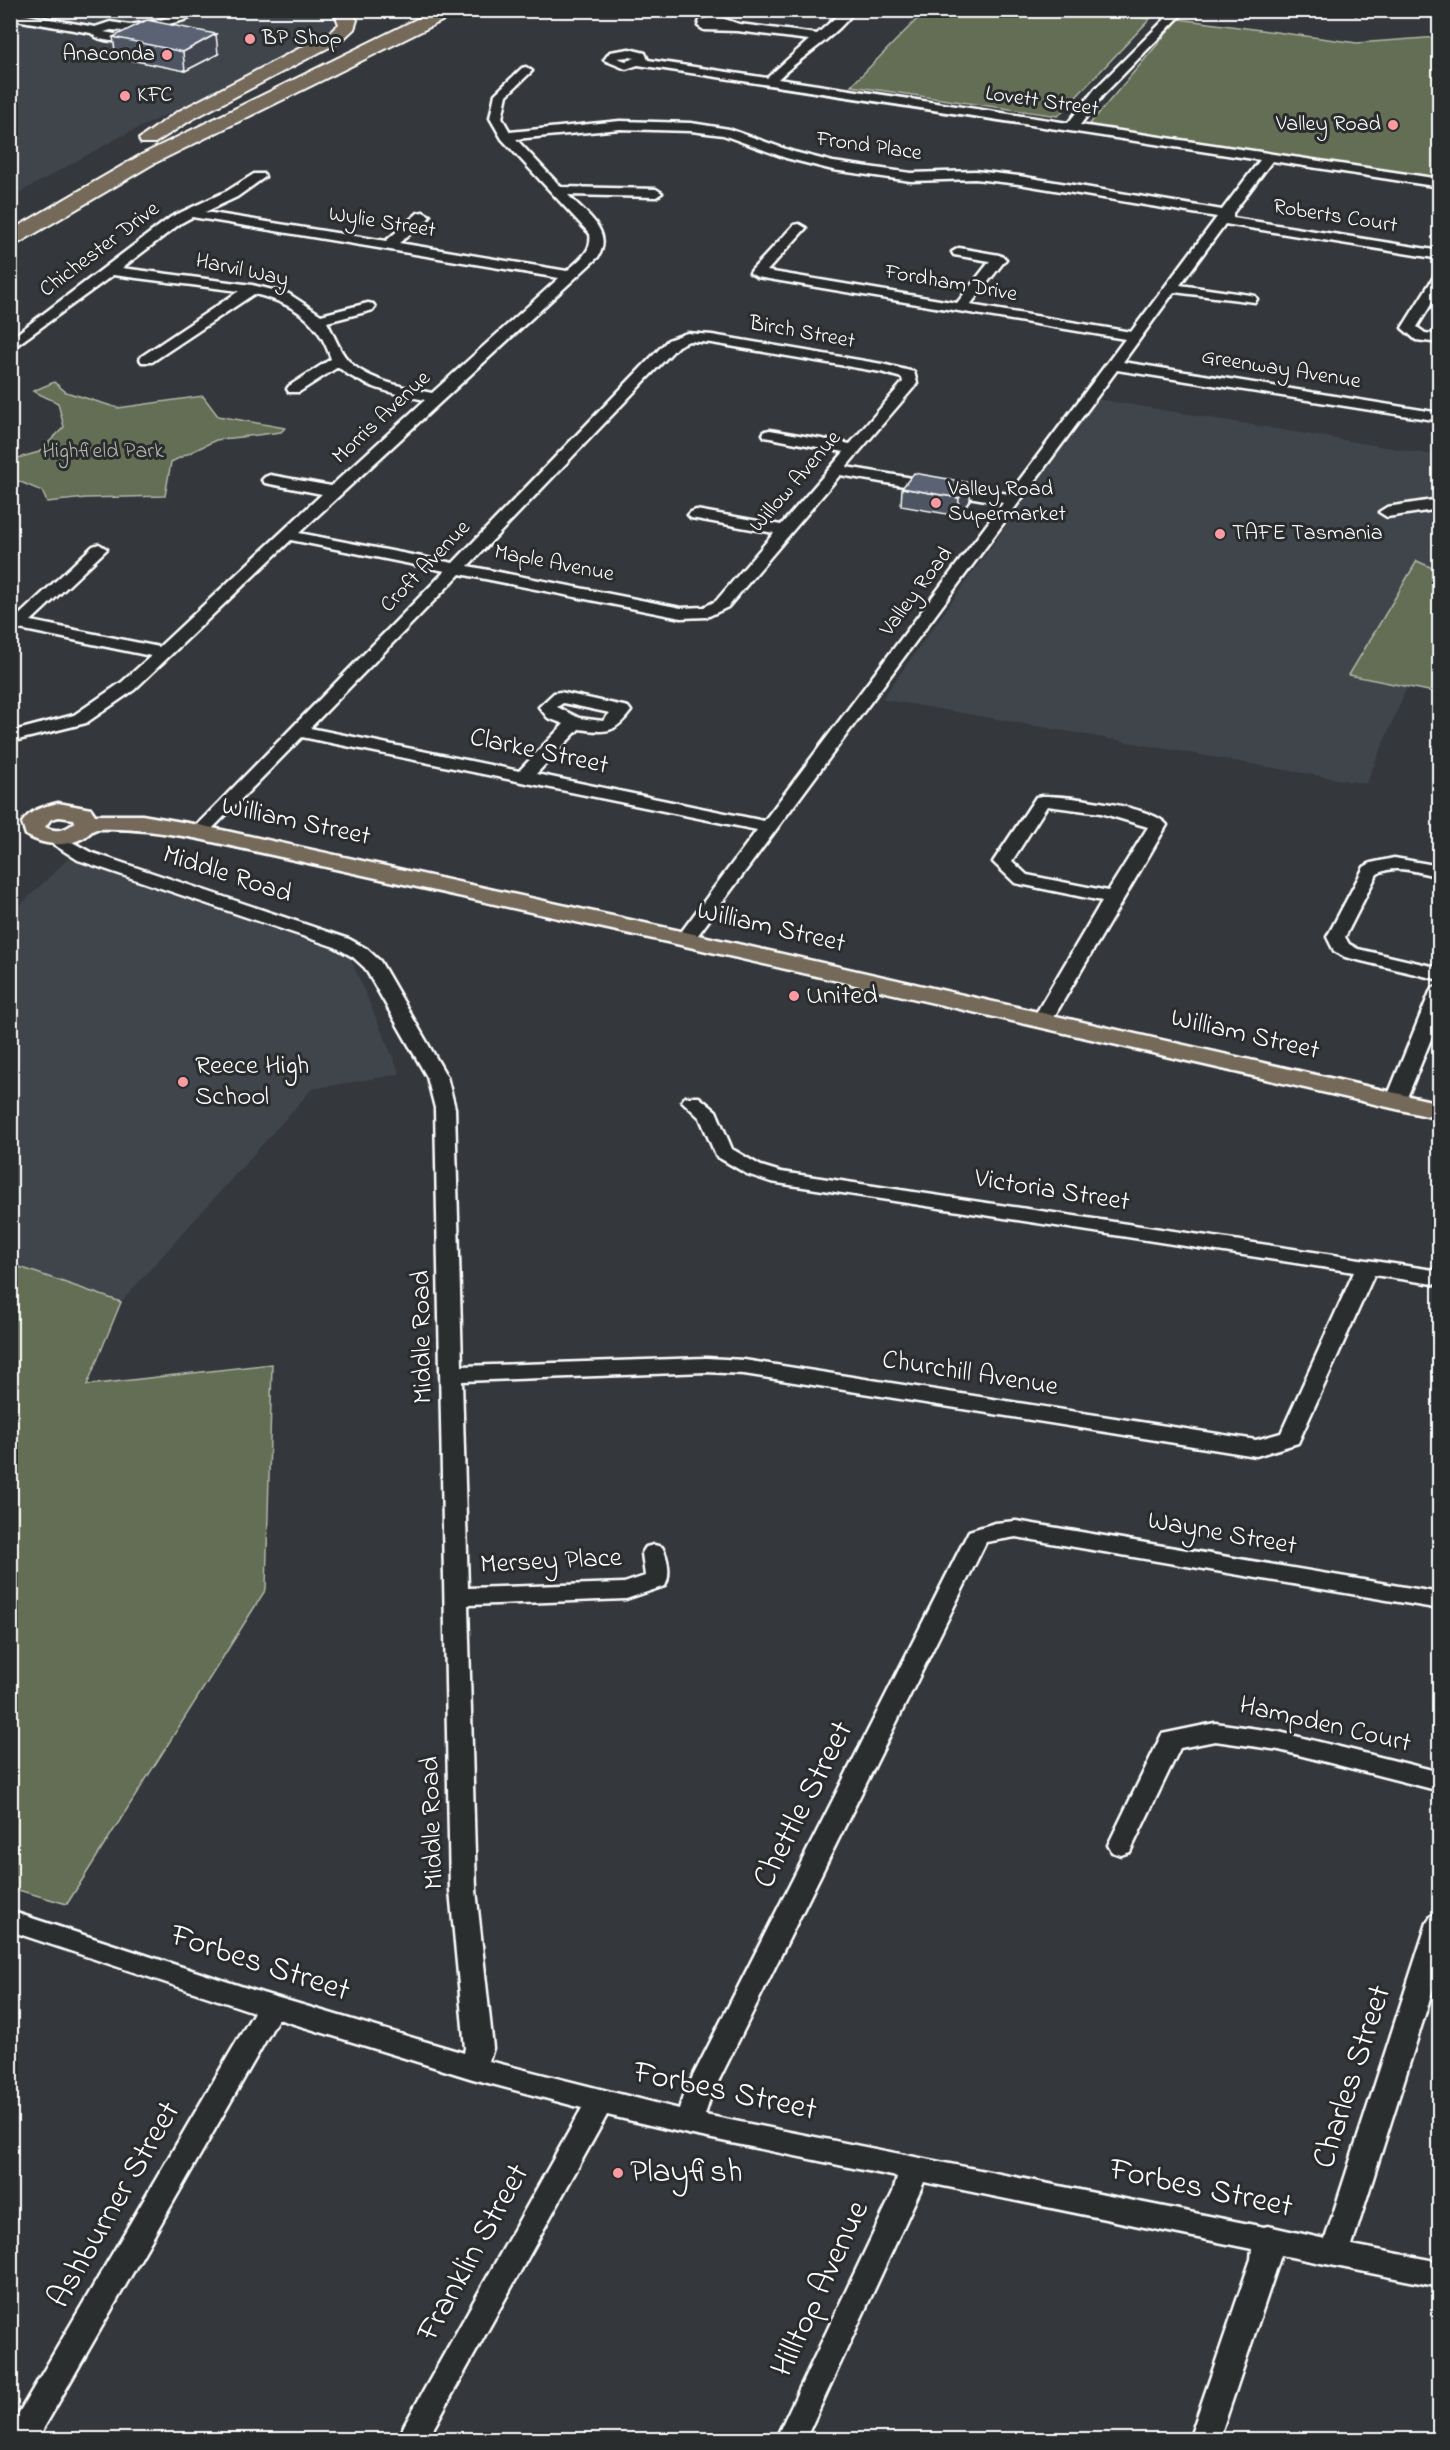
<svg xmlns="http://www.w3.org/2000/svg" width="1450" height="2450" viewBox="0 0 1450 2450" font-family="'Indie Flower',sans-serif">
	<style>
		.built { fill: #3f454c }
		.green { fill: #646e54; stroke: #b2b6aa; stroke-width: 1.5 }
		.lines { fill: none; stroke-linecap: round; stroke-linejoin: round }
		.minor-casing { stroke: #fff; stroke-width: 5 }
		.major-casing { stroke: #fff; stroke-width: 5 }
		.highway-casing { stroke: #fff; stroke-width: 4 }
		.minor { fill: #2a2d2e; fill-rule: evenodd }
		.major { fill: #746a5a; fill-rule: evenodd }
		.highway { fill: #746a5a; fill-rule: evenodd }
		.wall { fill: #4d5463; stroke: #fff; stroke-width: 1.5 }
		.shaded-wall { fill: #3f4550; stroke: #fff; stroke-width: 1.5 }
		.building { fill: #5a6273; stroke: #fff; stroke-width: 1.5 }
		.poi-dot { fill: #ff9aa2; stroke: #2a2d2e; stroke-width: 2 }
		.labels { text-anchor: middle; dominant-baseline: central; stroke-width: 6; stroke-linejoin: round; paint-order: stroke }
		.far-poi-label { font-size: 22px; fill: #fff; stroke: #2a2d2e; text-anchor: start }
		.far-street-label { font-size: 22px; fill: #fff; stroke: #2a2d2e }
		.far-park-label { font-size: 22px; fill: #b2b6aa; stroke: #2a2d2e }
		.street-label { font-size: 27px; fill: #fff; stroke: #2a2d2e }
		.poi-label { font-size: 27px; fill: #fff; stroke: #2a2d2e; text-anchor: start }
		.near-street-label { font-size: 33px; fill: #fff; stroke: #2a2d2e }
		.near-poi-label { font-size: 33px; fill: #fff; stroke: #2a2d2e; text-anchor: start }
	</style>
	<rect width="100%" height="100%" fill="#34383c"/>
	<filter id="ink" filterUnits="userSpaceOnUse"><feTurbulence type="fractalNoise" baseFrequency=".0167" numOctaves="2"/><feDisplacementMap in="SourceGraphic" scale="12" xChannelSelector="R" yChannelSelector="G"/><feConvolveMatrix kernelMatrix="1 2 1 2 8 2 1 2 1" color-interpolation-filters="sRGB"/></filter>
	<g filter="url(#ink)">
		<path class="built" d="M11,11H380L118,138L17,194L11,192Z
			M1097,399L1439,456V612L1366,784L882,699Z
			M68,859L349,955L400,1074L312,1089L121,1302L11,1264V914Z"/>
		<path class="green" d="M1079,10L1150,19L1058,116L851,86L925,11Z
			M1179,19L1357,43L1439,37V180L1088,126Z
			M54,382L66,392L118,408L203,396L218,416L285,428L281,432L216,440L171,462L165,496L86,498L47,502L42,491L11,478V460L39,452L64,427L58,403L33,391Z
			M1417,561L1439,571V693L1349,675Z
			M11,1264L121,1302L87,1385L272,1364L266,1589L67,1904L11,1888Z"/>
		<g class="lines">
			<defs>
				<path id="minor" d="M186,10H203C186,24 160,24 139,30C130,33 125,41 114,41C105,41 97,39 91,33L10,19V12L95,27L110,22L130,25L160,20ZM111,30L123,31L115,34L104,32Z
					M844,10H855C835,38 803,55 778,79L1068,123L1095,89L1174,10H1186L1103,95L1080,125L1440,179V187L1272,161L1233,213V218L1440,251V259L1225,224L1180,285L1250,295L1255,296L1257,299L1255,302L1174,292L1123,362L1440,413V421L1117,370L692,943H678L676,939L757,830L302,737L205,836H193L190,832L445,571L291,540L134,690L86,723L10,742V732L74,715L122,682L151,656L10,627V617L16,618L93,546L99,544L107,549L31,621L159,647L322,494L265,483L262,480L265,477L270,475L331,486L425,400C394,394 362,387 338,367L299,392H289L287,389L289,386L331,359C319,320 293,303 254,294L152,362H142L140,359L142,356L239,291L113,275L10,350V339L171,217L227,191L254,174H264L265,177L237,197L205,212L386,241L418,213L423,212L430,216L428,219L399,243L567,271C579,260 593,251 590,234L502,139L490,118L495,94L522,68L526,67L532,71L507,95L502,118L510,132L620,121L691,123L729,129L794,152L833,162L911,173L975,171L1019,176L1222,210L1260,160L638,65L626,69L604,60L610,52L629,49L645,53L648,60L767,78L809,40L737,31L704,30L698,26L700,20L716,16L739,24L817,34ZM629,57L635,58L626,61L617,58ZM620,129L691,131L723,135L786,158L833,170L911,181L975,179L1019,184L1217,217L1131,332L970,305L1006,259L999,255L959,248L952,252L954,255L990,261L957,303L767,271L806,228L799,224L794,225L752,270L750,273L757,277L1125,339L1009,494L846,467L915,386L917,383L914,372L882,364L712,335L687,333L668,340L453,563L299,533L598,257C614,231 585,213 568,195L656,197L662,193L656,189L561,187L516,139ZM192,217L559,278L432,393C407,388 364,380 347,359C339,350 333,333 327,322L373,310L375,307L373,304L368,303L321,315L289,294L252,285L122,268L181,223ZM689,341L712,343L881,372L902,378L903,382L850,444L770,430L765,431L763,434L765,437L844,452L781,525L696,510L691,512L688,515L691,518L774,533L716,601L704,607L681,608L468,566L678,346ZM840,475L1003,503L764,821L536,774L579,729C606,732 613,735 631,711L628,707L560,692L554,693L539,707L548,718L564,724L519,771L310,728L460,574L681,618L707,617L728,607ZM563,703L610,713L603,721L579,718L557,707Z
					M1350,10H1362V11L1356,14Z
					M1440,274V290L1417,327L1425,333L1440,335V343L1416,340L1402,328L1435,275Z
					M1440,499V509L1387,517L1379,512L1387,507Z
					M1042,796C1066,796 1153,806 1167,825L1052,1020L1049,1024H1035L1032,1020L1102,901L1015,883L993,862L1036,797ZM1047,806L1101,813L1148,827L1108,891L1027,875L1012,861Z
					M56,833L90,852L349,939L367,949L380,961L447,1077L455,1108L462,1366L706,1358L744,1360L1256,1440L1281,1433L1354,1272L771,1182L747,1174L716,1156L700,1118L682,1101L685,1097H699L716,1111L732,1149L761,1166L781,1172L1440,1271V1285L1374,1275L1298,1443L1256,1456L744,1374L706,1372L462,1381L468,1588L624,1583L645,1576L642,1553L646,1547L654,1545L662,1547C668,1557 671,1576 665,1586L626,1599L468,1605L476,1890L493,2048L489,2061L679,2109L683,2096L969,1531L995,1523L1016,1521L1440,1593V1609L1016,1537L986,1542L711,2096L705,2115L1264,2227L1268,2226L1325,2239L1427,1923L1431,1916L1440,1913V1967L1352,2245L1440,2262V2287L1281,2255L1219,2440H1189L1251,2259L1252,2249L924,2182L805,2440H775L893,2192L897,2177L688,2134L607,2115L427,2440H396L582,2108L473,2079L278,2019L37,2440H10V2428L254,2012L10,1931V1911L262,1993L464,2053L465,2048L450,1890L435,1108L427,1077L365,968L353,957L335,947L78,860L50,842L47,838L50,834Z
					M1394,858L1440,866V877C1420,873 1396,863 1377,874L1345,937L1349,944L1358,949L1440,968V980L1345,957L1334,951L1327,937L1364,867L1371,863Z
					M1440,986V1017L1406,1100L1403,1104H1389L1386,1100L1430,992L1433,988Z
					M1215,1723L1279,1732L1440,1772V1791L1279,1750L1215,1741L1180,1748L1130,1852L1121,1855L1112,1852L1108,1845L1162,1734Z"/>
				<path id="major" d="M58,803L91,809L95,815H142L199,825L685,932L1440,1103V1119L685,946L199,839C165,833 133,828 98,829C92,829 89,835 83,838C65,848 43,845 26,835L22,823C31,809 43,807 58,803ZM59,817L74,819L75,822C66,830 57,833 45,827L51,819Z"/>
				<path id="highway" d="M333,10H350L357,20L354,29L341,41L191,120L155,143H141L139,139L177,112L329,33L339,24Z
					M435,10H458L456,14L153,164L17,244L10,246V231L139,156Z"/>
			</defs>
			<use href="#minor" class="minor-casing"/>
			<use href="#major" class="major-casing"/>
			<use href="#highway" class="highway-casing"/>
			<use href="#minor" class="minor"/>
			<use href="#major" class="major"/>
			<use href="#highway" class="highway"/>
		</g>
		<path class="wall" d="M113,37L218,54L185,71L116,57Z
			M902,488L970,500L958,516L901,506Z"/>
		<path class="shaded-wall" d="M216,34L218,54L185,71L183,52Z
			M971,483L970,500L958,516L959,498Z"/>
		<path class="building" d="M147,20L216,34L183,52L113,37Z
			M914,473L971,483L959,498L902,488Z"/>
	</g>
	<g class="poi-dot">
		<circle cx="250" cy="39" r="6"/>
		<circle cx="167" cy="55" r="6"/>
		<circle cx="125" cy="96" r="6"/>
		<circle cx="1393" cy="125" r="6"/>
		<circle cx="936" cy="503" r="6"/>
		<circle cx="1220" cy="534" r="6"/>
		<circle cx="794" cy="996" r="6"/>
		<circle cx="183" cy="1082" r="6"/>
		<circle cx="618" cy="2173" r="6"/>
	</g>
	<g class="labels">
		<g class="far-poi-label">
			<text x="262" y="39">BP Shop</text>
			<text x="155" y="55" text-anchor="end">Anaconda</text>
			<text x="137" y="96">KFC</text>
			<text x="1381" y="125" text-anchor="end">Valley Road</text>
			<text x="948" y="490">Valley Road<tspan x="948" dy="25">Supermarket</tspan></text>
			<text x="1232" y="534">TAFE Tasmania</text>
		</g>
		<g class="far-street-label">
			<text transform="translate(1042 102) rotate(8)">Lovett Street</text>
			<text transform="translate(869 147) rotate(8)">Frond Place</text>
			<text transform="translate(1335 217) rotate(9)">Roberts Court</text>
			<text transform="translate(382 223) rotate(9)">Wylie Street</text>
			<text transform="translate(100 250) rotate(-37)">Chichester Drive</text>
			<text transform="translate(242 271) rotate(12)">Harvil Way</text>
			<text transform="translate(951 284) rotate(10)">Fordham Drive</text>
			<text transform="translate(802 333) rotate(10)">Birch Street</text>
			<text transform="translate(1281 370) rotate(9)">Greenway Avenue</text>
			<text transform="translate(382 418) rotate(-43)">Morris Avenue</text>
			<text transform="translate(796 482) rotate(-49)">Willow Avenue</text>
			<text transform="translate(554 564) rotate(11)">Maple Avenue</text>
			<text transform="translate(426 567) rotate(-46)">Croft Avenue</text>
			<text transform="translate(917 592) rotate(-53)">Valley Road</text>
		</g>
		<g class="far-park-label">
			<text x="103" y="452">Highfield Park</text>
		</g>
		<g class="street-label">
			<text transform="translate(539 752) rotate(12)">Clarke Street</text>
			<text transform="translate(296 822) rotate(12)">William Street</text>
			<text transform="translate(227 875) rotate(18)">Middle Road</text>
			<text transform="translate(771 928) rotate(13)">William Street</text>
			<text transform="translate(1245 1035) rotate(13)">William Street</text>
			<text transform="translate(1052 1191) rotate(9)">Victoria Street</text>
			<text transform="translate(423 1337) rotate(-91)">Middle Road</text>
			<text transform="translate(970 1374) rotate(9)">Churchill Avenue</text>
			<text transform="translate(1222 1534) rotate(10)">Wayne Street</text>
			<text transform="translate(551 1562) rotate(-3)">Mersey Place</text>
			<text transform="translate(1325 1725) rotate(13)">Hampden Court</text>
			<text transform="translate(433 1823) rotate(-92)">Middle Road</text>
		</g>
		<g class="poi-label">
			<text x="806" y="996">United</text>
			<text x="195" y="1066">Reece High<tspan x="195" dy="31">School</tspan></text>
		</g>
		<g class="near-street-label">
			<text transform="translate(804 1805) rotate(-63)">Chettle Street</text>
			<text transform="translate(260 1964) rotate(18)">Forbes Street</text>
			<text transform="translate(1353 2077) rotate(-72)">Charles Street</text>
			<text transform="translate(725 2092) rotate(12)">Forbes Street</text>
			<text transform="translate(1201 2189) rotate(12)">Forbes Street</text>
			<text transform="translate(115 2205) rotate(-60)">Ashburner Street</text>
			<text transform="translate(474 2253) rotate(-61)">Franklin Street</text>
			<text transform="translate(821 2289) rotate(-65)">Hilltop Avenue</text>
		</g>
		<g class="near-poi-label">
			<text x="630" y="2173">Playfish</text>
		</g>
	</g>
	<rect width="1450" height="2450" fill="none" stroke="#2a2d2e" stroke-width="36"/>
	<rect x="18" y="18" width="1414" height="2414" fill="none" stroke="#fff" stroke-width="2" filter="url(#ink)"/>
</svg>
